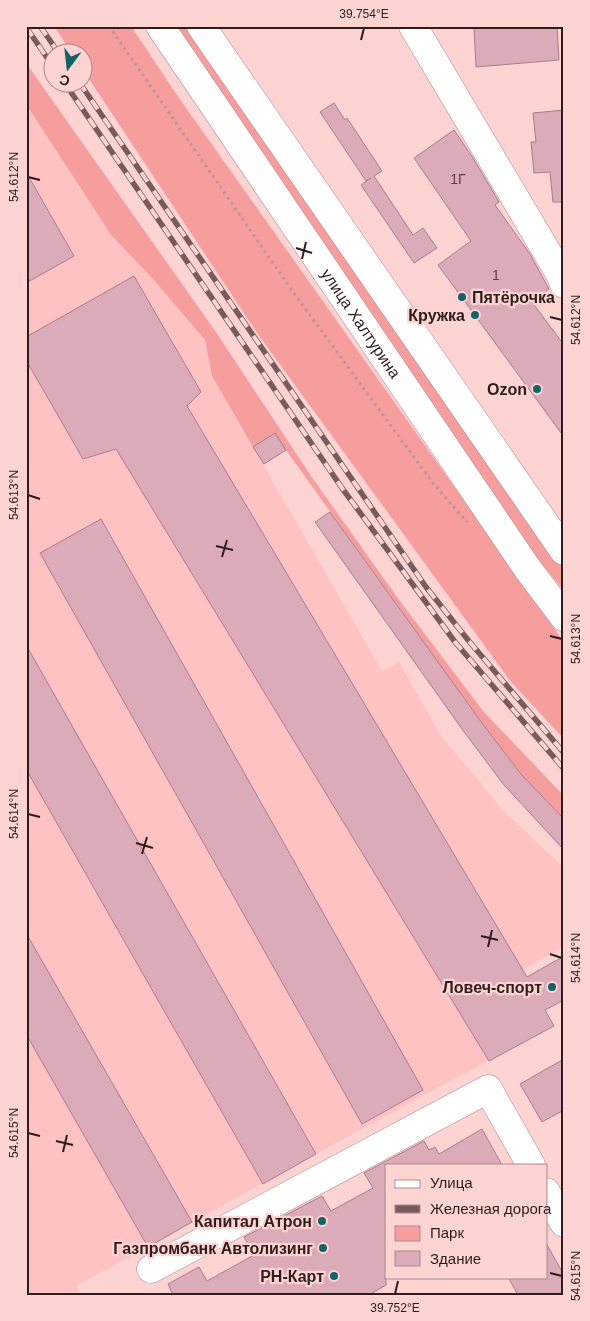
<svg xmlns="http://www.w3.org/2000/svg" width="590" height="1321" viewBox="0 0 590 1321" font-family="Arial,sans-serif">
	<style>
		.built { fill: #ffc2c2 }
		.green { fill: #f69d9e }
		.building { fill: #dcabb9; stroke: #aa7c8a }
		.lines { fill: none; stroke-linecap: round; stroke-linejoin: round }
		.minor-casing { stroke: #b68686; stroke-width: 29 }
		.major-casing { stroke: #b68686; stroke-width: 29 }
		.path { stroke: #b79594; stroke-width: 3; stroke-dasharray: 2.5 4; stroke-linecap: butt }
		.minor { stroke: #fff; stroke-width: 28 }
		.major { stroke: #fff; stroke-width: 28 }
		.rail-casing { stroke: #775c5b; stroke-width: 5.5 }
		.rail { stroke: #fed4d3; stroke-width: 4; stroke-dasharray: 11; stroke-linecap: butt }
		.ticks { fill: none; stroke: #2f1c1c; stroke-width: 2 }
		.poi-dot { fill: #136366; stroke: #fed4d3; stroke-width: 2 }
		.labels { text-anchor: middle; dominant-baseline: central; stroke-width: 4.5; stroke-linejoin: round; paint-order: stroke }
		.number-label { font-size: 14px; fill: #5a4043 }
		.poi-label { font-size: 16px; font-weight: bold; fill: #2f1c1c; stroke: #fed4d3; text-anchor: end }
		.street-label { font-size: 16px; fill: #2f1c1c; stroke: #fed4d3 }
		.neatline { fill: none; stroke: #2f1c1c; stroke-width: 2 }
		.ticks-label { font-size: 12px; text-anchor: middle; fill: #2f1c1c }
	</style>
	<rect width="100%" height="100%" fill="#fed4d3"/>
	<path class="built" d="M26,104L111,235L153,279L205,340L212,376L382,671L399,662L441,736L503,810L564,868V946L523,970L554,1025L316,1154L76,1286L81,1295H26Z"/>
	<path class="green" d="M54,26H131L177,95L564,642V739L511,682L257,333L83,70L82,52H71Z
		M170,26H191L564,565V591L541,563Z
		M26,63L216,332L311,476L397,597L483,711L564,796V819L520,773L479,719L286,450L253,447L212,376L205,340L153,279L111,235L26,104Z"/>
	<path class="building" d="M532,26H557L559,60L476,67L474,28Z
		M334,103L345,120L347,118L382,171L374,176L413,235L423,228L437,248L414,263L361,185L371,178L366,181L320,112Z
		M564,110V202H553L550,172L534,173L531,142H536L533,113Z
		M454,130L473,158L499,202L495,205L530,254L549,289L532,302L564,345V437L438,265L471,241L414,158Z
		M26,172L74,256L26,283Z
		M134,276L201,392L187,406L527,977L564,956V1000L545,1010L554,1026L489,1061L116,449L83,459L26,360V337Z
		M275,433L286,450L264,464L253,447Z
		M330,512L479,719L520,773L564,819V850L504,785L462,729L315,522Z
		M101,519L423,1090L362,1124L40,553Z
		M26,645L316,1154L263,1184L26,769Z
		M26,933L192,1222L148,1247L26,1034Z
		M564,1059V1110L542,1122L520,1084Z
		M482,1129L502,1165H386V1285L369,1295H173L168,1284L199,1267L207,1281L254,1255L244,1237L322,1196L331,1211L373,1188L364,1173L424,1141L429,1150L435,1147L439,1154Z
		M546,1243L564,1275V1295H518L508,1277H546Z"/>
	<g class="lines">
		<defs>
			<path id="minor" d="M413,26L560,274L564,284
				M546,1192L564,1223
				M151,1269L488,1089L531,1165"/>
			<g id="major">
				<path id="s1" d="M160,26L527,568L564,617"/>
				<path d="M201,26L564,551"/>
			</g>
		</defs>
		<use href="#minor" class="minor-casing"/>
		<use href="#major" class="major-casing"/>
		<path class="path" d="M109,26L293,292L433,483L467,522"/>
		<use href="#minor" class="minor"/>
		<use href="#major" class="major"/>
		<defs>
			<path id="rail" d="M40,26L58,52
				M26,27L52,65
				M64,82L342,488L455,642L564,769
				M79,82L426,587L468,640L564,753"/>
		</defs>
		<use href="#rail" class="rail-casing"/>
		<use href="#rail" class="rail"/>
	</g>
	<path class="ticks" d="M361,40L364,28M28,177L40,180M296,248L312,253M302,259L306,242M550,317L562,320M28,495L40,499M216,546L233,550M222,557L227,540M550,636L562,639M28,814L40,817M136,843L153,848M142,854L147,837M481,936L498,940M488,947L492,930M550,954L562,958M28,1133L40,1136M56,1141L73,1145M63,1152L67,1135M550,1273L562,1276M395,1294L398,1281"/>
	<g class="poi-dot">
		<circle cx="462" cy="297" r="5"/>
		<circle cx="475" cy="315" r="5"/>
		<circle cx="537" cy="389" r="5"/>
		<circle cx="552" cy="987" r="5"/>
		<circle cx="322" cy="1221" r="5"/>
		<circle cx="323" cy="1248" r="5"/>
		<circle cx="334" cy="1276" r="5"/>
	</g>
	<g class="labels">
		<g class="number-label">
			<text x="458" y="179">1Г</text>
			<text x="496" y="275">1</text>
		</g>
		<g class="poi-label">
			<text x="472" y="297" text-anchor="start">Пятёрочка</text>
			<text x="465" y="315">Кружка</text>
			<text x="527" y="389">Ozon</text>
			<text x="542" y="987">Ловеч-спорт</text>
			<text x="312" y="1221">Капитал Атрон</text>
			<text x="313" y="1248">Газпромбанк Автолизинг</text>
			<text x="324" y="1276">РН-Карт</text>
		</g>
		<g class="street-label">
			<text stroke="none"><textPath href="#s1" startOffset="359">улица Халтурина</textPath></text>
		</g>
	</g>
	<rect width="590" height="1321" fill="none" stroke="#fed4d3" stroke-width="55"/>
	<rect x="385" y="1164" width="162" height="115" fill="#fed4d3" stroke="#ab8a8a"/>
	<rect x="395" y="1180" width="25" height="8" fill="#ffffff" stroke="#ab8a8a"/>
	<text x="430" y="1188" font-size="15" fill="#2f1c1c">Улица</text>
	<rect x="395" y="1205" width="25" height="8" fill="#775c5b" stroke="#ab8a8a"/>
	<text x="430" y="1214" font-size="15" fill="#2f1c1c">Железная дорога</text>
	<rect x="395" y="1226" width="25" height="15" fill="#f69d9e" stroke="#ab8a8a"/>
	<text x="430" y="1238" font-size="15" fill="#2f1c1c">Парк</text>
	<rect x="395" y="1251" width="25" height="15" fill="#dcabb9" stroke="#ab8a8a"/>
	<text x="430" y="1264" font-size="15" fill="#2f1c1c">Здание</text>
	<g transform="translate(68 68) rotate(195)"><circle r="24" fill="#fed4d3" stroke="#ab8a8a"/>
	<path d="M0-4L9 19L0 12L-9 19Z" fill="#136366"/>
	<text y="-8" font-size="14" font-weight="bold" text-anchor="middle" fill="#2f1c1c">С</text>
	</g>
	<rect x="28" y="28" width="534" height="1266" class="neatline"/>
	<g class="ticks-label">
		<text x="364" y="18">39.754°E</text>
		<text transform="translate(14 177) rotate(-90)" y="4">54.612°N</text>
		<text transform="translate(576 320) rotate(-90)" y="4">54.612°N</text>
		<text transform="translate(14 495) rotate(-90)" y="4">54.613°N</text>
		<text transform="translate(576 639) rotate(-90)" y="4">54.613°N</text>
		<text transform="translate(14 814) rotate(-90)" y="4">54.614°N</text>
		<text transform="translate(576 958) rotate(-90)" y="4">54.614°N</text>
		<text transform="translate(14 1133) rotate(-90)" y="4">54.615°N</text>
		<text transform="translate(576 1276) rotate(-90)" y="4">54.615°N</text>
		<text x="395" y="1312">39.752°E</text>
	</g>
</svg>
